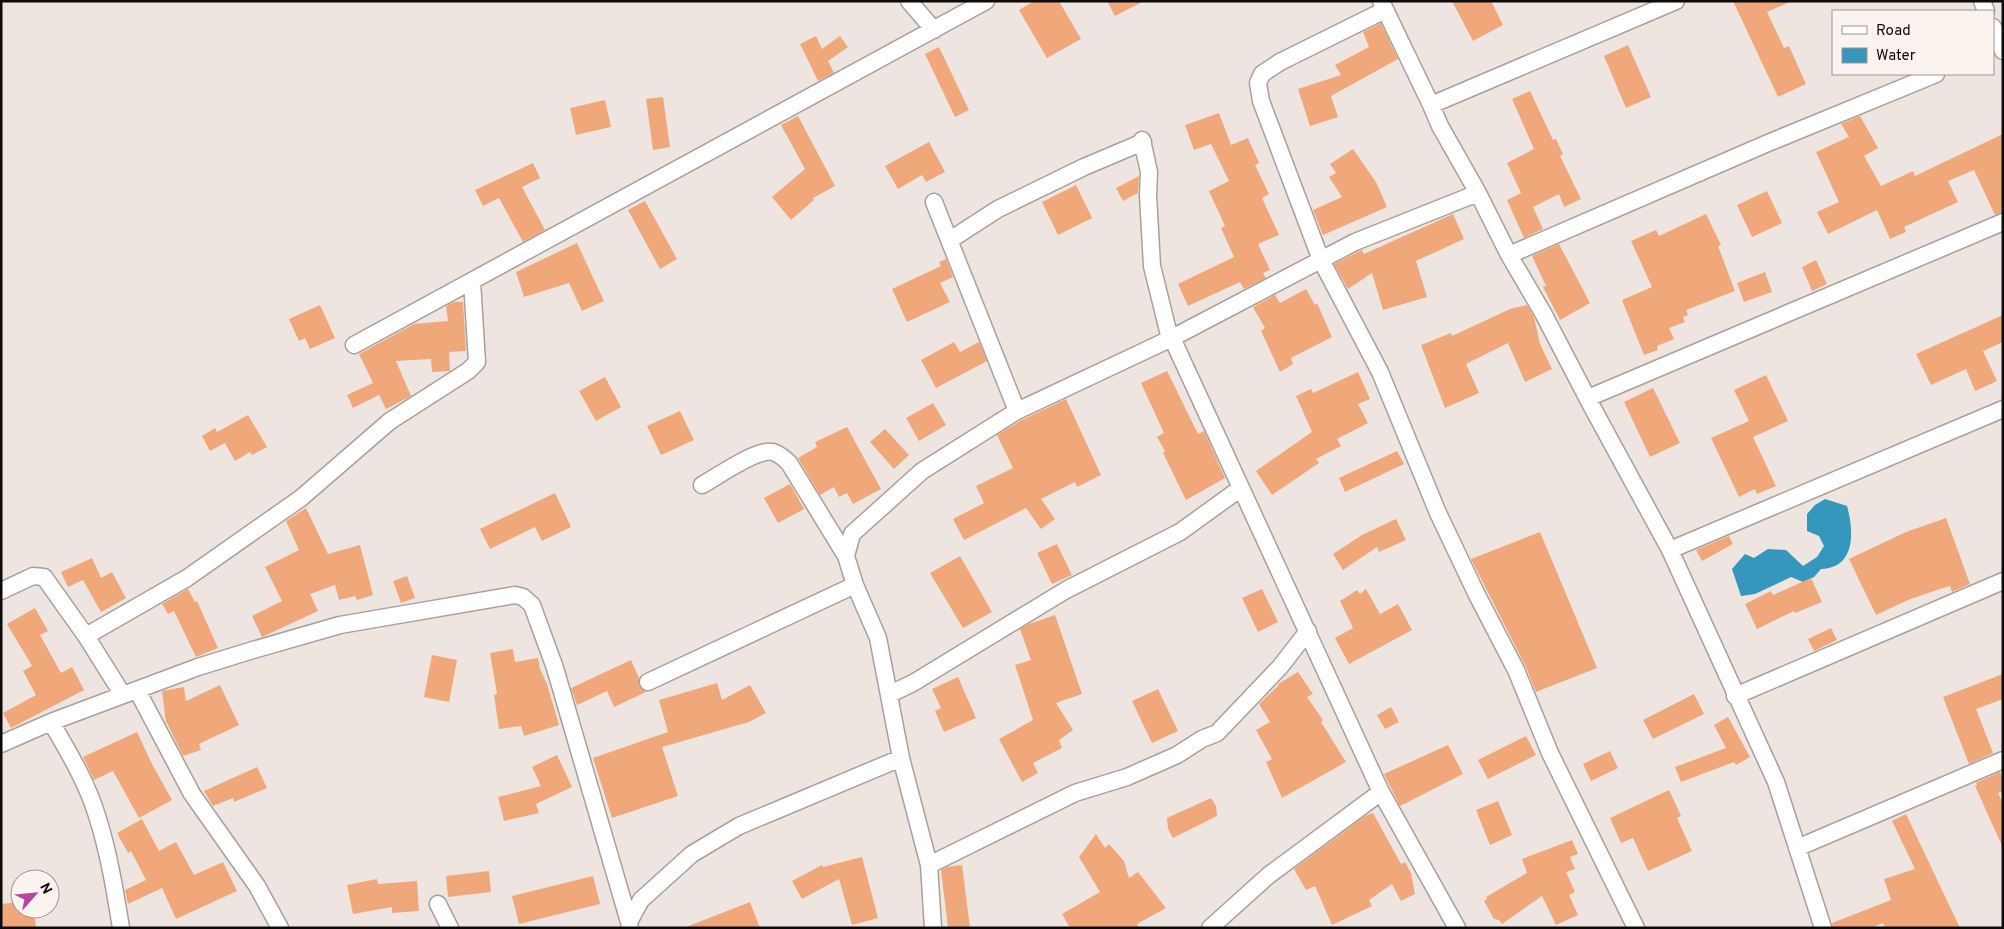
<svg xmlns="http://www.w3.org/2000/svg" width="2004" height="929" viewBox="0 0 2004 929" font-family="Overpass,sans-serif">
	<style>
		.water { fill: #3497bb }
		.building { fill: #f0a87a }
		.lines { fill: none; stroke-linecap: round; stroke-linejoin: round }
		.minor-casing { stroke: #a8a09b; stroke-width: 19 }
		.minor { stroke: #fff; stroke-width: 16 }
	</style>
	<rect width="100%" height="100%" fill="#eee5e1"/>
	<path class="water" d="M1825,499L1847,506C1854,531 1856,568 1821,569L1814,577L1803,582L1791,577L1755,594L1741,596L1732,569L1745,554L1754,558L1768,549L1786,550L1803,566L1817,557L1824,546L1819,536L1807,531V514L1815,505Z"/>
	<path class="building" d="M1034,1H1059L1081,39L1047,58L1019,10Z
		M1107,1H1144L1115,16Z
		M1452,1H1491L1503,25L1473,41Z
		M1733,1H1792L1767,12L1784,48L1789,46L1806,84L1778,97Z
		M1381,23L1398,59L1331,96L1338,117L1310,126L1298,89L1341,75L1335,65L1369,47L1363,32Z
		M816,36L822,49L840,36L848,47L828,61L834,73L818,81L800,44Z
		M1628,45L1651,97L1626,108L1604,56Z
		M939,47L969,110L955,117L925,54Z
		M1530,91L1553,140L1556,139L1563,154L1560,156L1581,199L1564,207L1559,194L1533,207L1543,229L1524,238L1507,200L1521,193L1507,163L1534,149L1512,99Z
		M663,97L670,147L653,150L646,99Z
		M605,100L611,127L576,135L570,108Z
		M1219,113L1231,145L1248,138L1259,163L1255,165L1269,194L1262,198L1279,235L1258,244L1270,270L1263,273L1266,278L1244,289L1240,282L1188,306L1178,284L1234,257L1221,228L1225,226L1209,191L1229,181L1211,144L1194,150L1185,125Z
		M798,116L835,186L813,198L814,200L791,220L772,197L805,169L781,125Z
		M1860,116L1878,148L1864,156L1881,186L1913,171L1915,176L2003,134V212L1995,215L1974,170L1948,181L1958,202L1904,227L1906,232L1890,239L1877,210L1828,234L1817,212L1839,202L1816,152L1849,137L1841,124Z
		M929,142L945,172L926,182L922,175L898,189L885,166Z
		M1353,149L1376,182L1387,207L1323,235L1313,210L1342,197L1329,177L1336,173L1330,164Z
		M533,163L540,178L522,187L545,230L523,242L499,198L483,206L475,190Z
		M1139,176L1138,193L1123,201L1116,188Z
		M1076,185L1092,218L1058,235L1042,202Z
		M1767,191L1782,223L1752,237L1737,205Z
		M645,201L677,259L660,269L628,210Z
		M1453,214L1464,239L1416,261L1427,297L1383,310L1372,273L1348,289L1334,264L1362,250L1364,254Z
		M1706,214L1721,245L1718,246L1735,291L1686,310L1688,315L1683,317L1685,322L1669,328L1674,339L1657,346L1658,350L1644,355L1622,300L1652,287L1631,241L1656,230L1659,236Z
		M577,243L604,301L582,311L569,283L524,297L516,272Z
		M1559,244L1590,303L1560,320L1543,287L1546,286L1532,256Z
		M946,259L953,277L940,283L950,302L907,322L892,289L941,266L939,262Z
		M1816,260L1827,284L1812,291L1802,267Z
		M1765,272L1772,292L1744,302L1737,283Z
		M1306,289L1315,305L1317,303L1332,337L1291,358L1293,364L1280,372L1261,331L1265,328L1253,307L1275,295L1280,303Z
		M454,302H463L466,351L449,352L450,371L432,372L431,359L396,361L411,396L386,409L379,395L353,408L347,395L373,383L359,354L414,324L448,321L446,306Z
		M320,305L335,338L310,349L305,338L299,341L289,319Z
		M1527,305L1534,317L1540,344L1552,369L1525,382L1508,343L1466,364L1479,393L1445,408L1421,345L1451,333L1452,336L1510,309Z
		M2003,315V342L1983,351L1997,381L1975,391L1966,369L1931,385L1916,354Z
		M954,342L960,352L979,342L987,361L936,388L921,360Z
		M1167,371L1198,434L1204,431L1225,478L1186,500L1163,453L1165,451L1157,437L1164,433L1141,383Z
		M1358,372L1370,399L1358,404L1368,423L1337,439L1341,446L1316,459L1319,463L1272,495L1256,471L1312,432L1296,396L1311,389L1313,393Z
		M1766,375L1788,421L1753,437L1776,486L1757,494L1755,489L1739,497L1711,438L1749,421L1734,390Z
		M605,377L621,407L596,421L579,391Z
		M1653,388L1680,443L1650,457L1624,402Z
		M1066,399L1101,475L1077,487L1075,482L1041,499L1055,519L1041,529L1026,508L964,540L953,519L984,503L976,486L1013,468L997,435L1022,420Z
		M933,403L946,425L919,441L906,418Z
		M680,411L694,440L661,455L647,426Z
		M248,415L267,447L252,455L250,452L235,461L225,443L210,451L202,436L215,428L217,432Z
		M847,427L881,489L853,504L847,493L839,497L834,487L820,495L798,458L817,447L815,442Z
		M885,429L909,455L894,469L870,442Z
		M1397,451L1404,464L1345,492L1339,478Z
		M790,484L804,509L778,523L764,498Z
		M555,493L571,527L542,541L535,527L490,549L480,529Z
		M306,508L328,554L360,545L373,595L357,600L355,596L339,600L335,585L310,594L318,611L262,637L252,616L282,601L265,567L299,550L286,521Z
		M1946,518L1970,584L1952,592L1950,586L1937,590L1908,600L1876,615L1849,559L1906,532Z
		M1396,519L1406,540L1379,552L1377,547L1343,570L1333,554L1362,535Z
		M1540,532L1597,668L1536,692L1525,665L1471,559Z
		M1729,536L1733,544L1702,561L1696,550Z
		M1057,544L1072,575L1052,584L1037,553Z
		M960,556L992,612L963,628L930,573Z
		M92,558L101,578L112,572L126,598L101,612L83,580L68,587L61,572Z
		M407,576L415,598L401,603L393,581Z
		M1811,578L1822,602L1795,613L1794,611L1757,629L1745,604L1771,591L1773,595Z
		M188,589L195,602L197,601L218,648L196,657L174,611L168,614L162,604Z
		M1262,589L1278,622L1258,632L1242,598Z
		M1366,589L1380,614L1398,604L1412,630L1349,664L1335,638L1353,628L1340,601L1357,590L1360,594Z
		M35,608L48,631L40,635L61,673L72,667L84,690L11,728L3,713L36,695L23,671L32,666L7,624Z
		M1055,615L1082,694L1056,703L1073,730L1059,740L1062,748L1033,763L1038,773L1022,782L999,739L1033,720L1015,665L1031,660L1020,629L1029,624Z
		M1831,628L1837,640L1814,651L1808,639Z
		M513,649L515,662L538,658L540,669L547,684L559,725L524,736L521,726L499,729L494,695L497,694L490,653Z
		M432,655L457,660L449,702L424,697Z
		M631,660L639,678V686L646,692L614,707L607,691L577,705L571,688Z
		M1298,672L1313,694L1307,697L1323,720L1321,722L1346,762L1282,798L1266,762L1272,759L1256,730L1270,722L1259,704L1278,686V684Z
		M2003,674V699L1976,709L1993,753L1969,764L1943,697Z
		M958,677L976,718L944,732L935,711L941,708L932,689Z
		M717,683L722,700L750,685L766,713L749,722L662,747L678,796L612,818L593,758L668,732L659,700Z
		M220,685L239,725L199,744L201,750L183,756L167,723H166L162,691L184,687L186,701Z
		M1158,689L1178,731L1152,743L1132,701Z
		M1694,694L1704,714L1653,739L1643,720Z
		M1391,707L1399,722L1385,729L1377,715Z
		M1728,717L1750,757L1736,765L1734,762L1681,782L1675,767L1726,748L1714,725Z
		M137,732L152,764L172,800L139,818L113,771L94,780L83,757Z
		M1526,736L1536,755L1488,779L1478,760Z
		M1448,745L1463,774L1400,806L1384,774Z
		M1610,751L1618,768L1591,781L1583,764Z
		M557,755L572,787L536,804L539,813L504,821L498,797L541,786L532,767Z
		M257,767L267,788L234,802L233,798L213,806L204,791Z
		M2000,772L2003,780V791L1998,793L2003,804V848L1975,786L1977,785L1976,783Z
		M1669,790L1681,816L1677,818L1692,851L1648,871L1633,838L1621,843L1610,818Z
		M1211,798L1216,806L1217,816L1173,838L1168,829L1167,818Z
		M1498,801L1512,835L1490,845L1476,810Z
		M1373,813L1401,864L1405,862L1411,873L1415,894L1401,901L1392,884L1369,900L1372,906L1332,925L1315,886L1306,890L1294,869L1365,816Z
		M1906,814L1960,928H1885L1883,923L1871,928H1833L1832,923L1891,900L1884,879L1915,869L1892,821Z
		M142,819L159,851L176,842L194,875L223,862L237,891L176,919L162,888L128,904L125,890L146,880L131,851L128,853L117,833Z
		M1096,834L1105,848L1109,844L1124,861L1129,878L1138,872L1166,908L1137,924L1139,928H1070L1062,914L1100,892L1079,857Z
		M1572,840L1578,854L1570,857L1575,869L1566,872L1575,892L1569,895L1578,915L1556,925L1542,896L1502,924L1499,920L1494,919L1484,901L1487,899L1486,897L1527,873L1522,859Z
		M862,857L878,918L852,925L839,879L802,899L792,881L822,865L823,867Z
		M962,865L970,928H948L941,870L947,867Z
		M489,871L491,892L448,897L446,876Z
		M593,876L600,904L519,924L512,896Z
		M377,879L378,884L417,881L419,911L392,913V907L353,914L347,885Z
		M20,902V909H34L36,928H1V904Z
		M750,902L760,928H686V927Z"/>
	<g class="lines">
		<defs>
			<path id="minor" d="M909,1L934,30
				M1381,1L1431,105L1440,126L1478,193L1509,255L1543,313L1591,405L1670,550L1776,782L1823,928
				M1982,1L1986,11
				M1385,10L1280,62L1262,74L1258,83L1261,101L1321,260L1380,372L1438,513L1477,595L1516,670L1550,753L1636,928
				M1993,27L2003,51
				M1431,105L1676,1
				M1142,140L1149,172L1148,195L1152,266L1170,339
				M934,202L1017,411
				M950,240L998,209L1084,167L1143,142
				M1509,255L1768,143L1936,74
				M1172,338L1381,792L1457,928
				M354,345L986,1
				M1588,398L2003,222
				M702,485C717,477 757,448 773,452C779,454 784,458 789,463L846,556
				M1670,550L2003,409
				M1,591L33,576L44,577L86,636L123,695
				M86,636L187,578L301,498L390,421L468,371L477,362L472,281
				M648,682L855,585
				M137,690L192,794L257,886L280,928
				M890,694L913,683L1066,590L1180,532L1241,488
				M1735,696L2003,581
				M51,722C69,753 88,784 98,819C109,854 115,891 121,928
				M1,744L51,722L198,667L253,650L340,625L515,595L523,597L532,605L555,668L629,922L630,928
				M1797,848L2003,760
				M929,865L1075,793L1127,777L1177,755L1202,739L1217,733L1280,667L1308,631
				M438,904L450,928
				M629,922L641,900L692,854L739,826L901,758
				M933,928L929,865L901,758L878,638L855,585L846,556L852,534L922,471L1017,411L1172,338L1355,242L1478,193
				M1210,928L1269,875L1381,792"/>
		</defs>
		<use href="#minor" class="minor-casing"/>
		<use href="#minor" class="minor"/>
	</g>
	<rect width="2004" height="929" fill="none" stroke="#0d0b09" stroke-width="5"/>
	<rect x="1832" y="10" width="162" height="65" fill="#fbf3ee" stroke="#9c9692"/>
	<rect x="1842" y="26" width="25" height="8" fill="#ffffff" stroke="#9c9692"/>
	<text x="1876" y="35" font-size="15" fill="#0d0b09">Road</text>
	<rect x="1842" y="48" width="25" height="15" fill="#3497bb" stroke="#9c9692"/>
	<text x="1876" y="60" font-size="15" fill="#0d0b09">Water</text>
	<g transform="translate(35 894) rotate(63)"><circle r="24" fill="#fbf3ee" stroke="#9c9692"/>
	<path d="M0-4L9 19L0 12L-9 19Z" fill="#b9459f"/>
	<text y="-8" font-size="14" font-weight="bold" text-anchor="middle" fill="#0d0b09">N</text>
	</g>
</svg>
